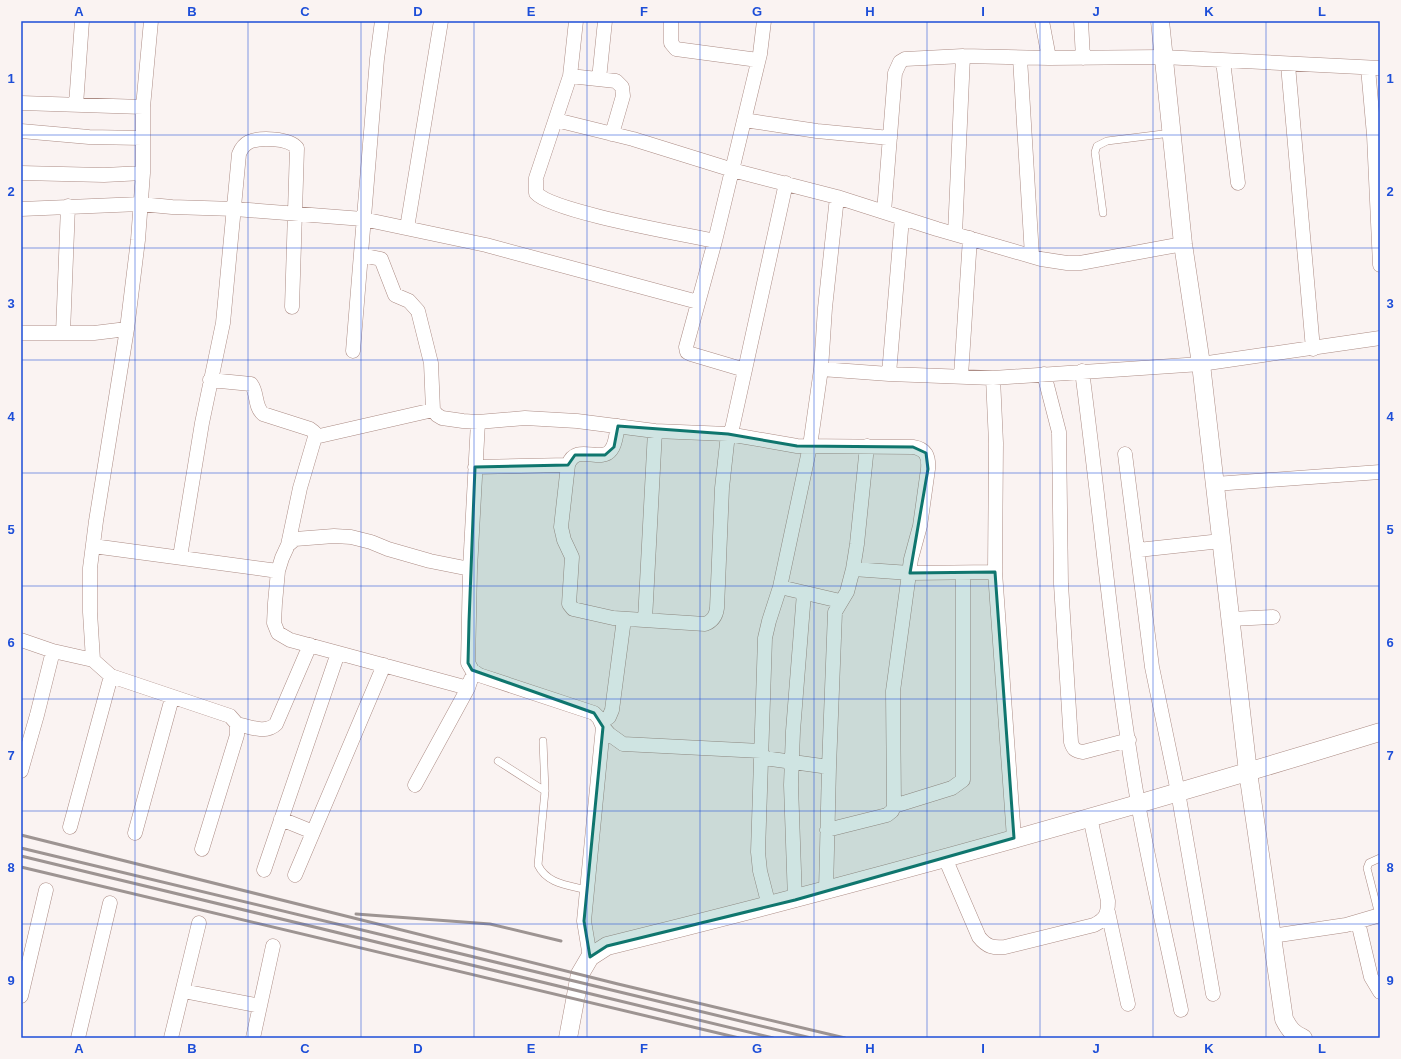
<svg xmlns="http://www.w3.org/2000/svg" width="1401" height="1059" viewBox="0 0 1401 1059" font-family="Arial,sans-serif">
	<style>
		.lines { fill: none; stroke-linecap: round; stroke-linejoin: round }
		.service-casing { stroke: #ac8c85; stroke-width: 8 }
		.minor-casing { stroke: #ac8c85; stroke-width: 15 }
		.tertiary-casing { stroke: #ac8c85; stroke-width: 19 }
		.service { stroke: #fff; stroke-width: 7 }
		.minor { stroke: #fff; stroke-width: 14 }
		.tertiary { stroke: #fff; stroke-width: 18 }
		.rail { stroke: #9d9492; stroke-width: 3 }
		.marked { fill: #0f766e; fill-opacity: 0.2; stroke: #0f766e; stroke-width: 3; stroke-linejoin: round }
		.grid { fill: none; stroke: #1d4ed8; stroke-width: 1; stroke-opacity: 0.55 }
		.neatline { fill: none; stroke: #1d4ed8; stroke-width: 1.5 }
		.grid-label { font-size: 13px; text-anchor: middle; font-weight: bold; fill: #1d4ed8 }
	</style>
	<rect width="100%" height="100%" fill="#faf3f2"/>
	<g class="lines">
		<defs>
			<path id="service" d="M1103,213L1095,152L1097,146L1107,141L1171,133
				M543,741L545,791L538,865C547,884 568,885 587,890
				M498,761L545,791
				M1379,915L1367,868L1369,863L1380,858"/>
			<path id="minor" d="M576,21L570,76L536,178V193C553,212 683,234 715,241
				M671,21V43L676,49L758,60
				M1042,21L1049,58
				M1081,21L1083,58
				M1020,58L1032,256
				M1223,61L1238,183
				M1288,65L1313,349
				M1368,68L1374,135L1380,265
				M570,76L616,81L622,87L623,96L612,134
				M599,79L605,21
				M21,103L143,107
				M76,105L82,21
				M556,120L633,139L736,171L837,197L937,229L1041,259L1067,263H1080L1183,244
				M744,120L817,131L890,138
				M21,131L89,137L142,138
				M21,173L104,175L143,173
				M21,209L140,204L172,207L235,209L363,219L486,245L698,302
				M884,212L895,73L900,62L905,59L963,56L1049,58L1163,57L1380,68
				M407,228L441,21
				M955,234L963,56
				M361,255L381,259L395,295L409,301L418,311L431,363L433,410L437,415L442,418L463,421L478,422L525,418L577,421L655,431L728,434L797,446L913,447C926,449 929,456 928,469L920,526L911,559L893,691L894,806L892,811L887,815L827,830
				M21,333H94L127,329
				M63,333L68,206
				M353,351L377,59L382,21
				M821,369L889,374L993,378L1201,364L1380,338
				M745,370L691,354L687,352L686,347L715,241L760,54L764,21
				M1082,371C1101,515 1113,660 1138,803C1150,872 1167,941 1181,1010
				M889,374L902,218
				M1044,374L1059,432L1061,584L1071,742C1073,749 1075,751 1083,752L1129,740
				M961,376L970,238
				M993,378L996,443L995,572L1014,838
				M210,380L251,384C258,393 254,406 263,414L310,429L314,432L315,437L300,488L288,545
				M478,422L470,569L468,663L472,670L479,675L594,713L599,718L603,727L584,921L590,957
				M618,426C616,434 616,444 611,450C601,464 576,442 568,465L561,527L564,540L572,557L569,604L573,609L613,618L705,624C713,621 716,616 717,608L722,488L728,434L732,429L786,183
				M315,437L433,410
				M1125,454L1152,667L1178,792L1213,994
				M475,467L568,465
				M1215,484L1380,472
				M93,546L278,571
				M1138,550L1221,541
				M180,557L202,423L223,323L239,154C241,149 243,145 249,142C260,137 289,138 297,148L292,307
				M853,569L910,573L995,572
				M780,587L840,601
				M1231,619L1273,617
				M645,620L655,431
				M21,640L53,651L93,660L111,676L230,716L237,724V735L202,849
				M93,660L90,612V568L96,521L127,329L138,240L143,173V107L151,21
				M468,688L290,640L278,633L274,623L275,603L278,571L282,558L288,545L295,539L334,536L351,537L371,542L388,549L430,561L470,569
				M602,722L609,717L612,710L624,619
				M237,724C250,727 266,734 276,724L310,645
				M603,727L609,734L623,744L761,751L764,758L829,767
				M21,771L37,715L53,651
				M415,785L468,688L471,679
				M894,806L952,788L963,780V573
				M281,819L313,832
				M70,827L111,676
				M135,833L172,698
				M945,858L979,937C987,947 993,948 1005,947L1094,925C1106,919 1108,914 1108,901L1090,817
				M264,870L338,653
				M295,875L384,665
				M826,891L829,767L835,612L847,592L853,569L857,544L867,446
				M795,900L791,785L793,731L804,593
				M769,906L760,871L758,852L765,638L769,621L780,587L810,446L821,369L825,308L837,197
				M1108,912L1128,1004
				M1358,922L1371,977L1380,992
				M1272,936L1346,925L1380,915
				M183,991L260,1006
				M21,996L46,890
				M78,1038L110,903
				M171,1038L199,923
				M253,1038L273,946"/>
			<path id="tertiary" d="M1160,21L1183,244L1201,364L1248,772L1284,1019C1289,1029 1293,1034 1303,1038
				M568,1038L580,974L590,957L607,946C867,882 1125,810 1380,732"/>
		</defs>
		<use href="#service" class="service-casing"/>
		<use href="#minor" class="minor-casing"/>
		<use href="#tertiary" class="tertiary-casing"/>
		<use href="#service" class="service"/>
		<use href="#minor" class="minor"/>
		<use href="#tertiary" class="tertiary"/>
		<path class="rail" d="M21,835L618,984L845,1038
			M21,848L811,1038
			M21,856L773,1038
			M21,867L739,1038
			M356,914L490,924L561,941"/>
	</g>
	<path class="marked" d="M618,426L728,434L797,446L913,447L926,453L928,469L910,573L995,572L1014,838L795,900L607,946L590,957L584,921L603,727L594,713L472,670L468,663L469,622L475,467L568,465L575,455H605L614,447Z"/>
	<path class="grid" d="M135,21V1038M248,21V1038M361,21V1038M474,21V1038M587,21V1038M700,21V1038M814,21V1038M927,21V1038M1040,21V1038M1153,21V1038M1266,21V1038M21,135H1380M21,248H1380M21,360H1380M21,473H1380M21,586H1380M21,699H1380M21,811H1380M21,924H1380"/>
	<rect width="1401" height="1059" fill="none" stroke="#faf3f2" stroke-width="44"/>
	<rect x="22" y="22" width="1357" height="1015" class="neatline"/>
	<g class="grid-label">
		<text x="79" y="16">A</text>
		<text x="192" y="16">B</text>
		<text x="305" y="16">C</text>
		<text x="418" y="16">D</text>
		<text x="531" y="16">E</text>
		<text x="644" y="16">F</text>
		<text x="757" y="16">G</text>
		<text x="870" y="16">H</text>
		<text x="983" y="16">I</text>
		<text x="1096" y="16">J</text>
		<text x="1209" y="16">K</text>
		<text x="1322" y="16">L</text>
		<text x="11" y="83">1</text>
		<text x="1390" y="83">1</text>
		<text x="11" y="196">2</text>
		<text x="1390" y="196">2</text>
		<text x="11" y="308">3</text>
		<text x="1390" y="308">3</text>
		<text x="11" y="421">4</text>
		<text x="1390" y="421">4</text>
		<text x="11" y="534">5</text>
		<text x="1390" y="534">5</text>
		<text x="11" y="647">6</text>
		<text x="1390" y="647">6</text>
		<text x="11" y="760">7</text>
		<text x="1390" y="760">7</text>
		<text x="11" y="872">8</text>
		<text x="1390" y="872">8</text>
		<text x="11" y="985">9</text>
		<text x="1390" y="985">9</text>
		<text x="79" y="1053">A</text>
		<text x="192" y="1053">B</text>
		<text x="305" y="1053">C</text>
		<text x="418" y="1053">D</text>
		<text x="531" y="1053">E</text>
		<text x="644" y="1053">F</text>
		<text x="757" y="1053">G</text>
		<text x="870" y="1053">H</text>
		<text x="983" y="1053">I</text>
		<text x="1096" y="1053">J</text>
		<text x="1209" y="1053">K</text>
		<text x="1322" y="1053">L</text>
	</g>
</svg>
